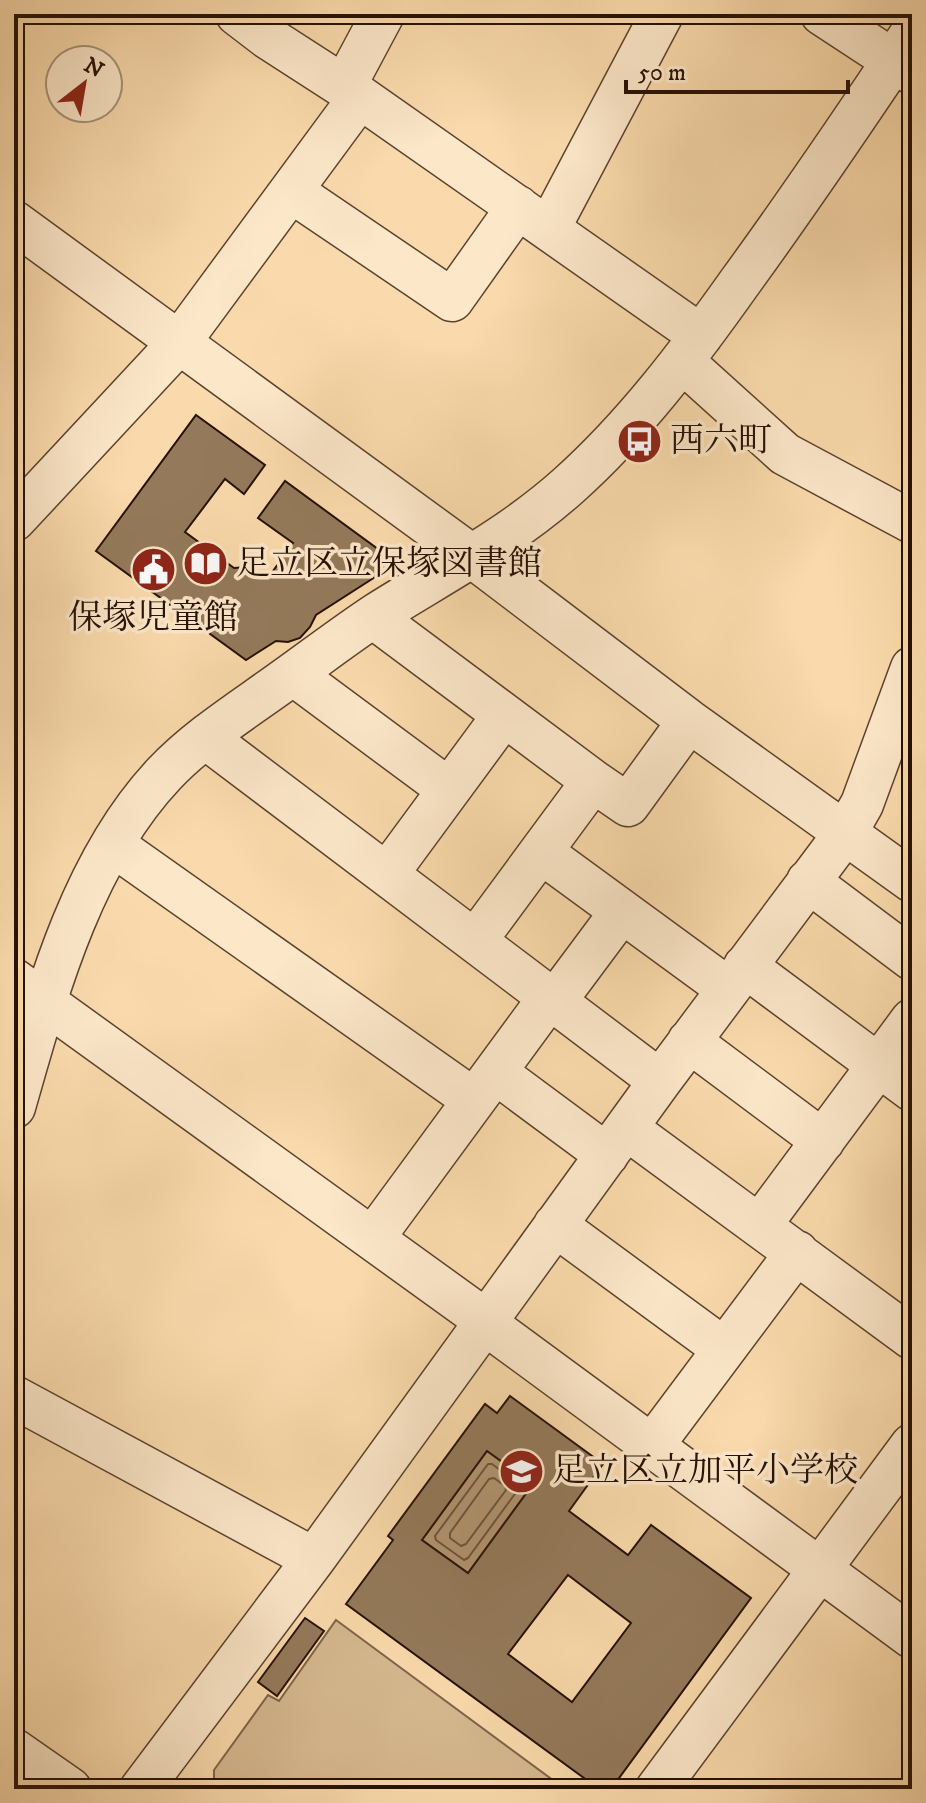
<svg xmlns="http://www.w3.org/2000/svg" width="926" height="1803" viewBox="0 0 926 1803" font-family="'IM FELL DW Pica','Noto Serif JP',serif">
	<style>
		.green { fill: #d6b88f; stroke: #7e644a; stroke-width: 2 }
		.water { fill: #b29673; stroke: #7a6147; stroke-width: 2 }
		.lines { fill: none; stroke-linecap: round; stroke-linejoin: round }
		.shore { stroke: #6c543c; stroke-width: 2 }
		.building { fill: #947a5b; stroke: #261104; stroke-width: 2; fill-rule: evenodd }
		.minor-casing { stroke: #5b432e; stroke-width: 45 }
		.minor { stroke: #fce7c9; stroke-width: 42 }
		.labels { text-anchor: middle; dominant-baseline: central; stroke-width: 7; stroke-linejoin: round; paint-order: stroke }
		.poi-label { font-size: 34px; fill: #261104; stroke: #fce7c9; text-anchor: start }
	</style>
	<rect width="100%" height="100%" fill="#fadaac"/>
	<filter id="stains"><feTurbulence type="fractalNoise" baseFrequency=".0025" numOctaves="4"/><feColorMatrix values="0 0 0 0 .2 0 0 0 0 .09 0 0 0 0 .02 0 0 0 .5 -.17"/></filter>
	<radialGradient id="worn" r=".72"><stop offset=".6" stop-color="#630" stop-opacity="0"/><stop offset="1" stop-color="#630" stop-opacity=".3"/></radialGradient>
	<path class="green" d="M336,1620L565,1789H218L214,1786V1770L268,1695L279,1701Z"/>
	<path class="water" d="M487,1451L533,1484L468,1573L422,1540Z"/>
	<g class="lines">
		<path class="shore" d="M488,1464H492L518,1483L520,1487L468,1558L464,1560L436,1540L435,1536Z
			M494,1478L505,1486L506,1490L466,1544L461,1546L450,1538V1533L489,1479Z"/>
	</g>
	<path class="building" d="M196,415L265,465L244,494L225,479L185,532L234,568L248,567L268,578L293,543L258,518L285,481L397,563L316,615L310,627L300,638L288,642L276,641L246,660L96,551Z
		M510,1396L603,1464L569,1511L628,1555L651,1525L751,1598L611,1789H599L346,1604L393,1540L388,1536L485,1404L497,1413ZM487,1451L533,1484L468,1573L422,1540ZM568,1575L631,1623L572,1702L508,1654Z
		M305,1618L324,1631L277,1696L258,1682Z"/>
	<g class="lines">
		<defs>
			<path id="minor" d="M237,14L267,37L360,97L701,336
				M822,14L912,73
				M344,87L383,14
				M291,191L452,300L518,207
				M14,222L473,557L689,721L912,881
				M549,228L662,14
				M682,361L785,454L912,522
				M14,520L178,344L360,97
				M373,617L593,781L475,941
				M293,674L448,789
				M206,738L660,1081
				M593,781L628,805L689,721
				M113,845L474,1100
				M541,852L727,988
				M387,874L504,715
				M808,881L912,959
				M745,966L912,1090
				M14,980L485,1320L501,1335L912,1637
				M555,1001L622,911
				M689,1041L823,1141
				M495,1072L607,1155
				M14,1107C46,995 81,862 164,774C198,738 243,710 283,681C314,659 345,635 377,614C442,573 510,538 568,486C634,427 689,354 740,282C799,201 856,117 912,33
				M626,1128L912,1338
				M555,1225L724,1349
				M760,1225L912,1020
				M373,1238L550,997
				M14,1397L314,1559
				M652,1446L797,1252
				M14,1750L70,1789
				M141,1789L314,1559L660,1081L846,832L862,804L912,668
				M657,1789L912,1445"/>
		</defs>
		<use href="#minor" class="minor-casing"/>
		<use href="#minor" class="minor"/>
	</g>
	<defs>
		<symbol id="bus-disc" viewBox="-11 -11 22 22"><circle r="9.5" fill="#8f2418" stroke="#fce7c9"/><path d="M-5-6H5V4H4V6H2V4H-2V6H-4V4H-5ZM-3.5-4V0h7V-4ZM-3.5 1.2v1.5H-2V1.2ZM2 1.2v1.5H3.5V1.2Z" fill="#fff"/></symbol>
		<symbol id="library-disc" viewBox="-11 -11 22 22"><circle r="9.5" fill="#8f2418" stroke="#fce7c9"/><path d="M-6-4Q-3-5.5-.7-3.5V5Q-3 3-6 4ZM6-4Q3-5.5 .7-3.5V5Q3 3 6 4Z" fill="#fff"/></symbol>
		<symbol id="civic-disc" viewBox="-11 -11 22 22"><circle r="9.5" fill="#8f2418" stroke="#fce7c9"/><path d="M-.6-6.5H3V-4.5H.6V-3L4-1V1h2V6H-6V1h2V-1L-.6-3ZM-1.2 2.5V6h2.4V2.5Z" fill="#fff"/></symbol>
		<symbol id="school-disc" viewBox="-11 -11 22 22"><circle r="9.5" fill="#8f2418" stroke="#fce7c9"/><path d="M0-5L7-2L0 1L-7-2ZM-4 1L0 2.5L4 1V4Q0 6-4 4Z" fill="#fff"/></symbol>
	</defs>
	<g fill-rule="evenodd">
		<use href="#bus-disc" x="614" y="416" width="51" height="51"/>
		<use href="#library-disc" x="180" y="538" width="51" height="51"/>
		<use href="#civic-disc" x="128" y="544" width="51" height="51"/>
		<use href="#school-disc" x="496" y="1446" width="51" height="51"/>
	</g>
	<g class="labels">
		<g class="poi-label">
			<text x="670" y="441">西六町</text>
			<text x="236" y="564">足立区立保塚図書館</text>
			<text x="153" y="618" text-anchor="middle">保塚児童館</text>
			<text x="552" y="1471">足立区立加平小学校</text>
		</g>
	</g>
	<rect width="926" height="1803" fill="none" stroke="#fadaac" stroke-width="48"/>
	<rect x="16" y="16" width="894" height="1771" fill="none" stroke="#261104" stroke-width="4"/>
	<rect x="24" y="24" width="878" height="1755" fill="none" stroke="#261104" stroke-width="2"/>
	<g transform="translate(84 84) rotate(31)"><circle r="38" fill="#fce7c9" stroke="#a6917a" stroke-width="2"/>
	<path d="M0-6L14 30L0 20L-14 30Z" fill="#8f2418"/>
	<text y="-12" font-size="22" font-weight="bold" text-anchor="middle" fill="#261104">N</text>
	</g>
	<path d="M626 80v12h222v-12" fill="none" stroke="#261104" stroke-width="4"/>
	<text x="638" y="80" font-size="24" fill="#261104" stroke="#fce7c9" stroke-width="6" paint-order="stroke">50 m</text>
	<rect width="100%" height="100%" filter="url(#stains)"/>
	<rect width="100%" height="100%" fill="url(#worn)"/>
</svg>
